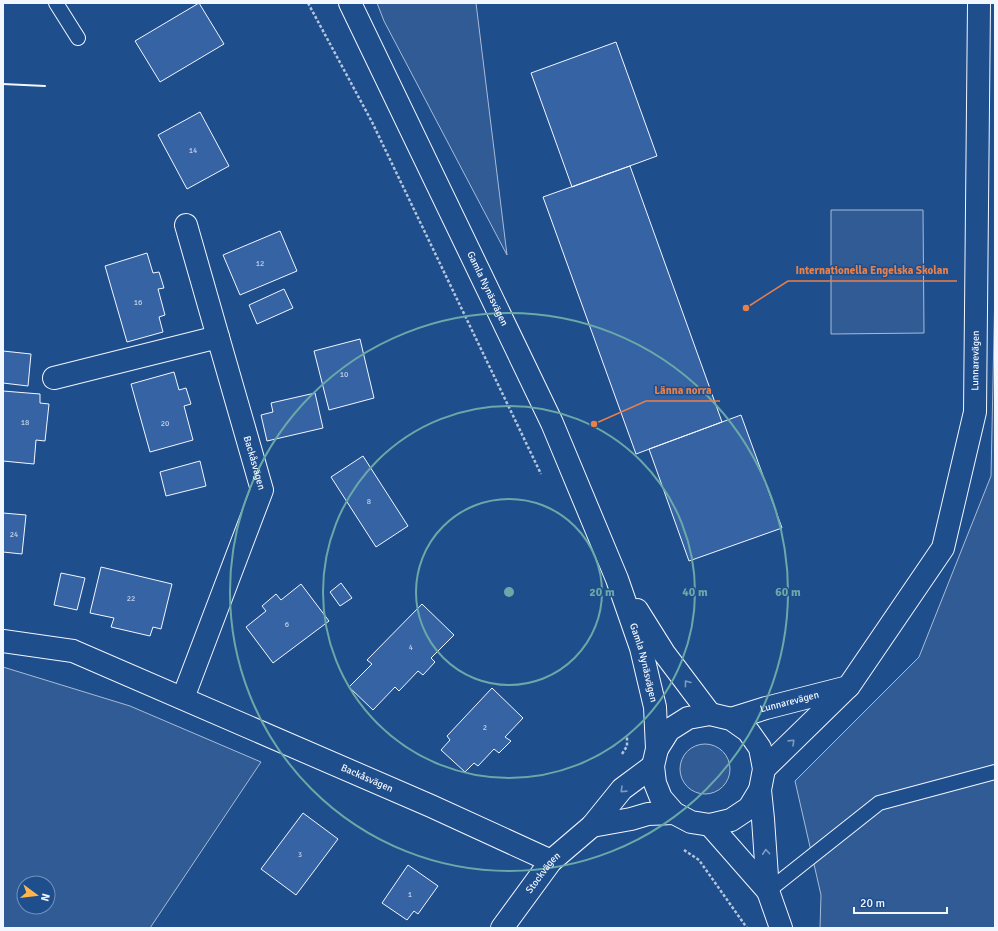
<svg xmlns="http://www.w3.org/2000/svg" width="998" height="931" viewBox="0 0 998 931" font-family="Signika,sans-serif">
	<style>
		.built { fill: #305b95; stroke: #a8bbd7; fill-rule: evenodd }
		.building { fill: #3563a3; stroke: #f2f6ff }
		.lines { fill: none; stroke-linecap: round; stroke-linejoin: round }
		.service-casing { stroke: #f2f6ff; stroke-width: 16 }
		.minor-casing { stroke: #f2f6ff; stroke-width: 24 }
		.tertiary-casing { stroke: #f2f6ff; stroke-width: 24 }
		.path { stroke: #b3c4dc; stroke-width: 2.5; stroke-dasharray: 3 2; stroke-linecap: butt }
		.service { stroke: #1f4e8c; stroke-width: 14 }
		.minor { stroke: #1f4e8c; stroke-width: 22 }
		.tertiary { stroke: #1f4e8c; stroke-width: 22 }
		.wall { stroke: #f2f6ff; stroke-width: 2 }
		.oneway { stroke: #7e9ac0 }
		.ring { fill: none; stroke: #6aa9a8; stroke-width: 2 }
		.labels { text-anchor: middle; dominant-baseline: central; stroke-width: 3; stroke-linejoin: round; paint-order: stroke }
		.number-label { font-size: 8px; fill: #c3d1e8 }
		.street-label { font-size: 10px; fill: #f2f6ff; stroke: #1f4e8c }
		.centre { fill: #6aa9a8; stroke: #1f4e8c; stroke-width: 2 }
		.ring-label { font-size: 12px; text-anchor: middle; font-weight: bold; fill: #6aa9a8; stroke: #1f4e8c; stroke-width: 3; stroke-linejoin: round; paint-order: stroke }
		.leader { fill: none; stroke: #ea8049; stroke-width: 1.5 }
		.callout-dot { fill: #ea8049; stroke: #1f4e8c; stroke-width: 1.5 }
		.callout-label { font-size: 11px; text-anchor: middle; font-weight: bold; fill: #ea8049; stroke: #1f4e8c; stroke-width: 3; stroke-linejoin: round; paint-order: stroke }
	</style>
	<rect width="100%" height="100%" fill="#1f4e8c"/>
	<path class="built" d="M377,3H476L507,255L384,21Z
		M831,210H923L924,333L831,334Z
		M995,286V928H820L821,895L795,781L919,657L991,476Z
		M3,667L130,706L261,762L150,928H3ZM24,883H48V907H24Z
		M680 769a25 25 0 1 1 50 0a25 25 0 1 1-50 0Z"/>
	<path class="building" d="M199,3L224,44L160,82L135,41Z
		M616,42L657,156L572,187L531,73Z
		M200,112L229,166L187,189L158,135Z
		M630,166L722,422L636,454L543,197Z
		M280,231L297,271L240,295L223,255Z
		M147,253L153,273L159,272L164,288L158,289L165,315L159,317L163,332L127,342L105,266Z
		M284,289L293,308L257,324L249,305Z
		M360,339L374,398L329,410L314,351Z
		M3,351L31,354L28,386L3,383Z
		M174,372L179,390L186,388L191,404L184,406L193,440L150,452L131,384Z
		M3,391L40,394V403L49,404L45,441L36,440L34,464L3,461Z
		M315,393L323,428L267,441L261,415L273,412L271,403Z
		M741,415L782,528L689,561L649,449Z
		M363,456L408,526L376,547L331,477Z
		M200,461L206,486L166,496L160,472Z
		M3,513L26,515L22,554L3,552Z
		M101,567L172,584L161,629L153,627L150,636L111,627L114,618L90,613Z
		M61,573L85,578L77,610L54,605Z
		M341,583L352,598L340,606L330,592Z
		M301,584L329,621L273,663L246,627L266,611L262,606L276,594L281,600Z
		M422,604L454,635L431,658L435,662L423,675L418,671L399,691L395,687L373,710L349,687L372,664L367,660Z
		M492,688L523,718L505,737L511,741L499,753L494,749L478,766L474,763L465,772L441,750L450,740L447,736Z
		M303,813L338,839L296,895L261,869Z
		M408,865L438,886L418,914L414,911L407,920L382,903Z"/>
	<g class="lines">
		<defs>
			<path id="service" d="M56,3L78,38
				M768,891L879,803L995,772"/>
			<g id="minor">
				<path d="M186,225L218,337"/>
				<path id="s1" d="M54,378L218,337L262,490L183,698"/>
				<path id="s2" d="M3,641L73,651L431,806L551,861"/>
				<path id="s3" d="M731,719L766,708L848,687"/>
				<path id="s4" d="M764,769L849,686L943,548L975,412L979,3"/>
				<path d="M592,826L631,819L648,814L674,813"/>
				<path id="s5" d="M502,928L551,861L592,826L622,789L653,766"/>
			</g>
			<g id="tertiary">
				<path id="s6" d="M350,3L552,423L617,579L641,648L655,707L657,749L653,766L655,783L661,798L674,813L691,822L710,825L731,820L749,808L760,790"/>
				<path d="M637,610L664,653L710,714"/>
				<path d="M657,749L669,730L688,718L710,714L731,719L748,731L760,748L764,769L760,790L763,819L768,891L781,928"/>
				<path d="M710,825L768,891"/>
			</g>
		</defs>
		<use href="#service" class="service-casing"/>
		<use href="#minor" class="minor-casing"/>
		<use href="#tertiary" class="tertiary-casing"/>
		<path class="path" d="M308,3L372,122L541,474
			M622,754L627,746V736
			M684,850L699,860L747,928"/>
		<use href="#service" class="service"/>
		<use href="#minor" class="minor"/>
		<use href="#tertiary" class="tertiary"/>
		<path class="wall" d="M3,84L45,86"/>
	</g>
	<defs><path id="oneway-chevron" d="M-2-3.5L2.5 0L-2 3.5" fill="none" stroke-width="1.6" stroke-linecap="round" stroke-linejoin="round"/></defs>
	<g class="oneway">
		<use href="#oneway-chevron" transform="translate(687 683) rotate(-127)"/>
		<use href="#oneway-chevron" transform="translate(792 742) rotate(-44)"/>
		<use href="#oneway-chevron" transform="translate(623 790) rotate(136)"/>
		<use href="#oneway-chevron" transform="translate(766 852) rotate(-94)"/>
	</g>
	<g class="ring">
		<circle cx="509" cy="592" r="93"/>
		<circle cx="509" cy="592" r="186"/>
		<circle cx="509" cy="592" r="279"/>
	</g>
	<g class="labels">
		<g class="number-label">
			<text x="193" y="150">14</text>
			<text x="260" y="263">12</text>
			<text x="138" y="302">16</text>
			<text x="344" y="374">10</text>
			<text x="25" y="422">18</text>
			<text x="165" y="423">20</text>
			<text x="369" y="501">8</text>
			<text x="14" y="534">24</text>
			<text x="131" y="598">22</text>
			<text x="287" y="624">6</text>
			<text x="411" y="647">4</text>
			<text x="485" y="727">2</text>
			<text x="300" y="854">3</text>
			<text x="410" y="894">1</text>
		</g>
		<g class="street-label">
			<text stroke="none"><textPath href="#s6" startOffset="317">Gamla Nynäsvägen</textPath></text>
			<text stroke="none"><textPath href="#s4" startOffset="477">Lunnarevägen</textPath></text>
			<text stroke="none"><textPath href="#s1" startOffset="300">Backåsvägen</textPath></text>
			<text stroke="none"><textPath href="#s6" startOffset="723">Gamla Nynäsvägen</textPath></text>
			<text stroke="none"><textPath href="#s3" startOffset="61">Lunnarevägen</textPath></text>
			<text stroke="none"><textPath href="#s2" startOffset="391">Backåsvägen</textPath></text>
			<text stroke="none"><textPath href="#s5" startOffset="69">Stockvägen</textPath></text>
		</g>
	</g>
	<circle cx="509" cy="592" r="6" class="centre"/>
	<g class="ring-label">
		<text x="602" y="596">20 m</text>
		<text x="695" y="596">40 m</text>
		<text x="788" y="596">60 m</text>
	</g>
	<path class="leader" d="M746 308L788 281H957M594 424L646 401H720"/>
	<g class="callout-dot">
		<circle cx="746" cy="308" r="4"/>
		<circle cx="594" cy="424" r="4"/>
	</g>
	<g class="callout-label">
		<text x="872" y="274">Internationella Engelska Skolan</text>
		<text x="683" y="394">Länna norra</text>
	</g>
	<rect width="998" height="931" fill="none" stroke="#f2f6ff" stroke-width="8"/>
	<g transform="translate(36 895) rotate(105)"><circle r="19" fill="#1f4e8c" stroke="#7391ba"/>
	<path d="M0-3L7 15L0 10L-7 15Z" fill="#ffb74d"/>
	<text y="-6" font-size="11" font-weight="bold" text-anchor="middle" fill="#f2f6ff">N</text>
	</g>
	<path d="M854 907v6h93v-6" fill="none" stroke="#f2f6ff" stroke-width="2"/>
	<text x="860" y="907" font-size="12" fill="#f2f6ff" stroke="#1f4e8c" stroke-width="3" paint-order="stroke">20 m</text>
</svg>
